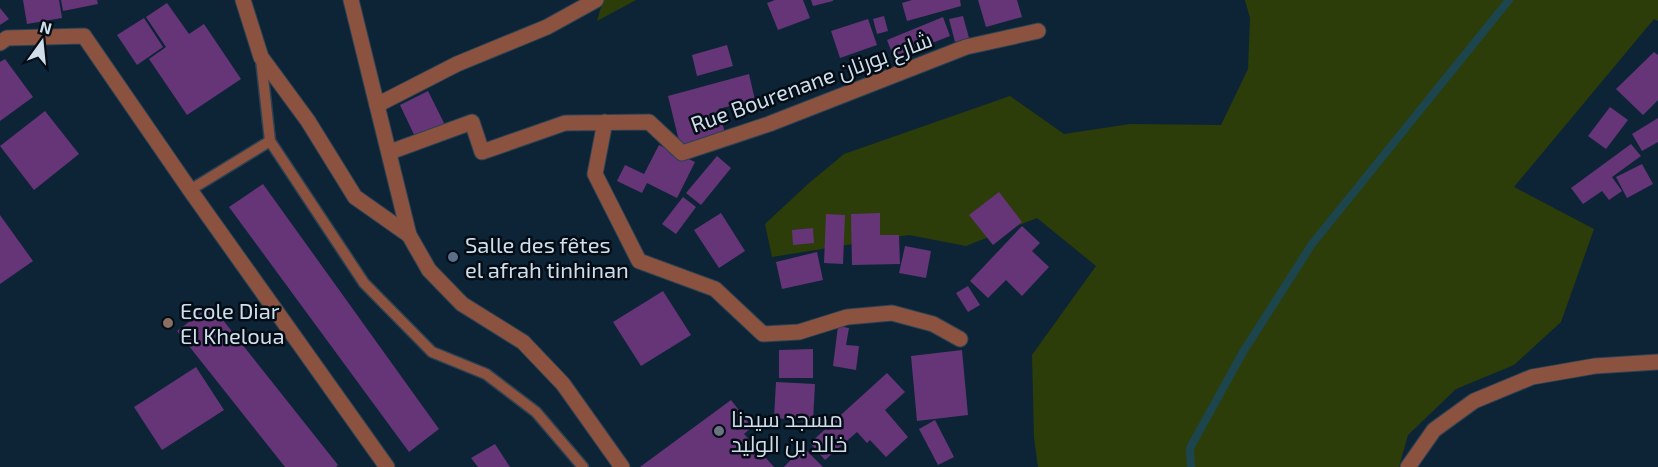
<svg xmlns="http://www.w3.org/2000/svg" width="1658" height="467" viewBox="0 0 1658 467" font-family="'Exo 2',Cairo,sans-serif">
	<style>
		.green { fill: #2c3d09 }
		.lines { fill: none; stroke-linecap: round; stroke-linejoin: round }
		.stream { stroke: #1c454e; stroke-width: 8 }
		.building { fill: #653578 }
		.service-casing { stroke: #2c4254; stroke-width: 13 }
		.minor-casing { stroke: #2c4254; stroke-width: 17 }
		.tertiary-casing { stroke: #2c4254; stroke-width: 17 }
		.service { stroke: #8a523f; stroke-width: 10 }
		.minor { stroke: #8a523f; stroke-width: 15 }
		.tertiary { stroke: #8a523f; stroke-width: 15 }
		.service-dot { fill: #5c6f8a; stroke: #040d15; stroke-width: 2 }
		.education-dot { fill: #8d6e63; stroke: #040d15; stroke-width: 2 }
		.worship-dot { fill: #6b7280; stroke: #040d15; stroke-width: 2 }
		.labels { text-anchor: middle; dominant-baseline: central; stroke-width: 5; stroke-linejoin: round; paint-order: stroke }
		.street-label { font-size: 22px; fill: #d0deeb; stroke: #040d15 }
		.poi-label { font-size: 22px; fill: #d0deeb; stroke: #040d15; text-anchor: start }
	</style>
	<rect width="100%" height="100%" fill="#0d2437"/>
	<path class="green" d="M603,0H636L597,21Z
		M1245,0H1658V21L1654,19L1514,187L1594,229L1561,322L1514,365L1456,389L1408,435L1399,467H1038L1034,438L1032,355L1096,266L1037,218L966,246L909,235L772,257L765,224L808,184L844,154L1010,96L1064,134L1130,124L1221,125L1248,69L1250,18Z"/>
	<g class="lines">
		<path class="stream" d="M1191,467L1190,448L1243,352L1312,244L1509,0"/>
	</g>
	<path class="building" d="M23,0H59L62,18L27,24Z
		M61,0H97L98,4L63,11Z
		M775,0H803L810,18L778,30L767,3Z
		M811,0H833V1L813,6Z
		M912,0H960L961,6L907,21L902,3Z
		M978,0H1017L1022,17L986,27Z
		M167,3L189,34L204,24L241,79L187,115L149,59L166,47L146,17Z
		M0,8L9,19L0,25Z
		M884,16L888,31L877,34L873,19Z
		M963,16L969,38L955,42L949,19Z
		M943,17L950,36L894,58L887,40Z
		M144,18L163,47L137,65L117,35Z
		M868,19L877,45L840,58L831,31Z
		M727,45L733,66L697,76L692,55Z
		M1654,52L1658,55V100L1643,115L1616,89Z
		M5,59L33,97L0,121V62Z
		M749,74L755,100L718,109L725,133L680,145L668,96Z
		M428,91L446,127L417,141L400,105Z
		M1610,107L1628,120L1606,149L1588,136Z
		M45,111L79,154L34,190L0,146Z
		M1658,118V142L1642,151L1632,134Z
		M1631,144L1641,156L1612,177L1622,191L1609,200L1602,191L1583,204L1571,188Z
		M659,145L695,162L677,198L647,183L642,193L617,181L625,165L644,174Z
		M717,156L731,168L701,205L686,193Z
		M1642,164L1653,184L1627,198L1616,177Z
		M263,184L439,429L409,452L229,207Z
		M999,192L1022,222L993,245L969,215Z
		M683,197L696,207L676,234L662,224Z
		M721,213L745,251L719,268L694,230Z
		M880,213V235H899L900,264L852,265L851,214Z
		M826,214L845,215L843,264L824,263Z
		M0,215L33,261L0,284Z
		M1022,226L1040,243L1032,251L1049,267L1022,296L1006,280L988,298L970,281Z
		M813,228L814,243L793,245L792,230Z
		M905,246L931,251L926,278L899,273Z
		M817,252L823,280L782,289L776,262Z
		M968,286L980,305L968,312L956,293Z
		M663,291L691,335L641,366L613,322Z
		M211,305L338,465L336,467H285L177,331Z
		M838,326L849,328L846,345L859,346L856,370L833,366Z
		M813,349V378H779V350Z
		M962,350L968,415L917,421L911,356Z
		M196,367L224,410L162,450L134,407Z
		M887,373L905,392L885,410L908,437L886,457L870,440L867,443L857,432L825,460L810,443Z
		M776,382L815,384L813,421L774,418Z
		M731,400L752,427L744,434L774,467H640Z
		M935,420L954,457L938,465L919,429Z
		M495,444L510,467H478L471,458Z
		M803,447L823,467H784Z"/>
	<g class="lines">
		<defs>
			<path id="service" d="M261,59L270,141L364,283L432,352L486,374L536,412L583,467
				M190,190L270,141"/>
			<path id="minor" d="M243,0L261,57L308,121L355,197L409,235
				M0,43L7,38L84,36L190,190L387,467
				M377,105L457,64L547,27L596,0
				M605,122L595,174L639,261L715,289L763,334L799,332L847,317L892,313L933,324L960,339
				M390,152L472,122L482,152L565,123L649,122L682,153L769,124L966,47L1038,31
				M1408,467L1434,430L1474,401L1532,377L1595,366L1658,362"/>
			<path id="tertiary" d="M351,0L409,235L429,270L462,304L523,342L563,384L622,467"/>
		</defs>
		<use href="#service" class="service-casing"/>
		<use href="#minor" class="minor-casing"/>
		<use href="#tertiary" class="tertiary-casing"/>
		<use href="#service" class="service"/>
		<use href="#minor" class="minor"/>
		<use href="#tertiary" class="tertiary"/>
	</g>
	<circle class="service-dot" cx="453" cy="257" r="6"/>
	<circle class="education-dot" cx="168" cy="323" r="6"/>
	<circle class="worship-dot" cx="719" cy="431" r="6"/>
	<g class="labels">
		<g class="street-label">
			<text transform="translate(811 81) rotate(-20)">Rue Bourenane شارع بورنان</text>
		</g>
		<g class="poi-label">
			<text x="465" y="244">Salle des fêtes<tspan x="465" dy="25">el afrah tinhinan</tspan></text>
			<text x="180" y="310">Ecole Diar<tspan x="180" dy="25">El Kheloua</tspan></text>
			<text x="731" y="418">مسجد سيدنا<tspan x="731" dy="25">خالد بن الوليد</tspan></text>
		</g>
	</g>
	<g transform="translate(42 42) rotate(15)" stroke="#040d15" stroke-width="4.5" paint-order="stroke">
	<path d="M0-4.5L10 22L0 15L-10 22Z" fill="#d0deeb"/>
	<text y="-9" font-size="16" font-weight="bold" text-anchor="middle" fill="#d0deeb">N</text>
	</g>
</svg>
